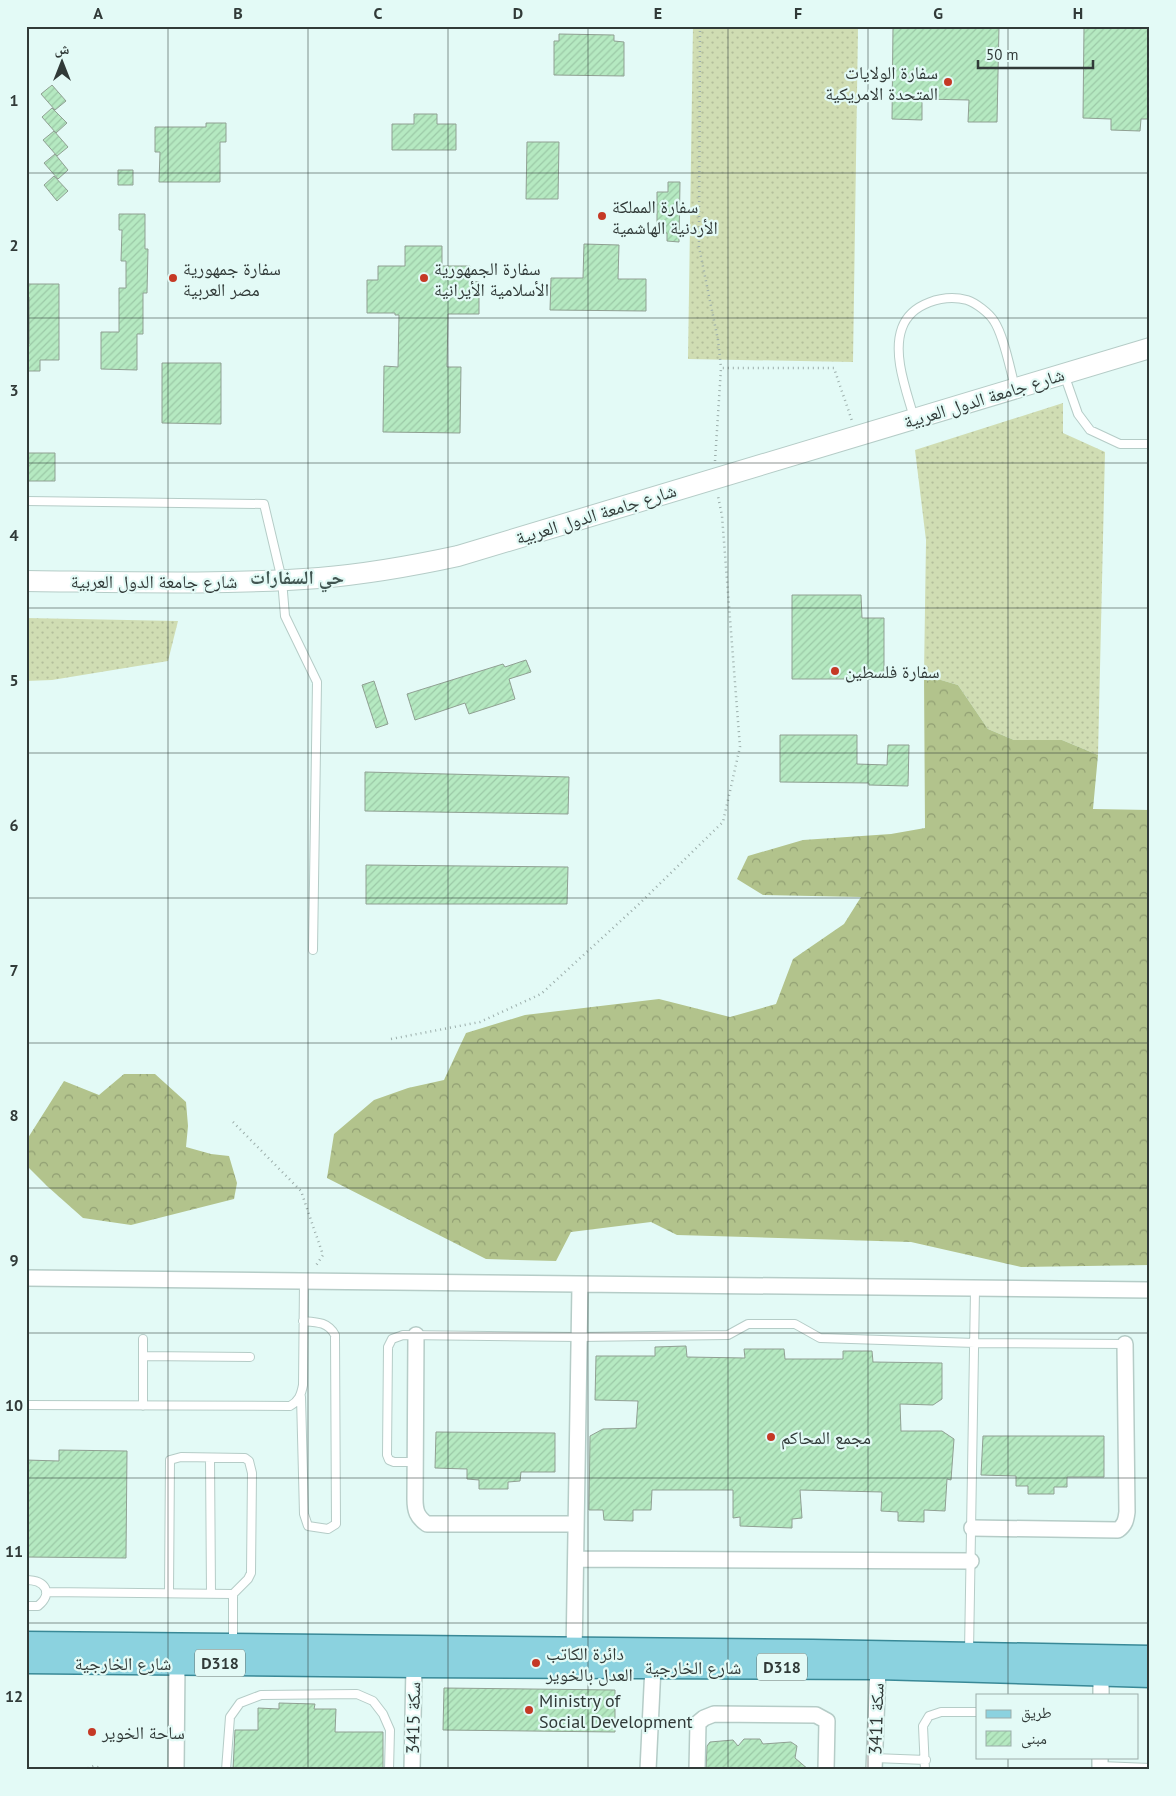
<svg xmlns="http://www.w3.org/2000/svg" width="1176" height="1796" viewBox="0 0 1176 1796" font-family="'PT Sans','Noto Naskh Arabic',sans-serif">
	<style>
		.grass { fill: url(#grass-dots) }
		.forest { fill: url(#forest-crowns) }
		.building { fill: url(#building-hatch); stroke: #90a093 }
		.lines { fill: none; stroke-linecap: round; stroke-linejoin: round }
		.lane-casing { stroke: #b5ccc7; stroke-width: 10 }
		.street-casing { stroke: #b5ccc7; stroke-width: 18 }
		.secondary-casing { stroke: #b5ccc7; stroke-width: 22 }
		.primary-casing { stroke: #398997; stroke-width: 25 }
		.path { stroke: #9caeab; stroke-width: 2.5; stroke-dasharray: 1 4; stroke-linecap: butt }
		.lane { stroke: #fff; stroke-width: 8 }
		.street { stroke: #fff; stroke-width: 15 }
		.secondary { stroke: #fff; stroke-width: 20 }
		.primary { stroke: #8bd2df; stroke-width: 22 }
		.grid { fill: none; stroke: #313a38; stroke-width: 1; stroke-opacity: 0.55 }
		.poi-dot { fill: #c53925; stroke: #e3faf6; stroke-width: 2 }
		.labels { text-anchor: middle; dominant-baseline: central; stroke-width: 4.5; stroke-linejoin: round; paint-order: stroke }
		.shield { fill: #e3faf6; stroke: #667471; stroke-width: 1 }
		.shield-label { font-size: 16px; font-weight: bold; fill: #313a38 }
		.poi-label { font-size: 18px; fill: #313a38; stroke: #e3faf6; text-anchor: start }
		.street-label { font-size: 18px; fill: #313a38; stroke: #e3faf6 }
		.neighbourhood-label { font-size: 19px; font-weight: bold; fill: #425652; stroke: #e3faf6 }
		.neatline { fill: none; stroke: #313a38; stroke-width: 2 }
		.grid-label { font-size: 16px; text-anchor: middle; font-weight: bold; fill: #313a38 }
	</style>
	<defs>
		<pattern id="grass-dots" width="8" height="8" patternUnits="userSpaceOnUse" patternTransform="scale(1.25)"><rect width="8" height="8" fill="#d0ddb3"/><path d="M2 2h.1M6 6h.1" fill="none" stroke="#b3be9b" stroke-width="1.8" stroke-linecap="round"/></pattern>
		<pattern id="forest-crowns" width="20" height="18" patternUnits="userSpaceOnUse" patternTransform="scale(1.25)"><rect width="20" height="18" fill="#b2c38c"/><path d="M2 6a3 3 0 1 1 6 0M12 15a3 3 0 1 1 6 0" fill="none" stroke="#919f73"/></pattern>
		<pattern id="building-hatch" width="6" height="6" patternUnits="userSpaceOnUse" patternTransform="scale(1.25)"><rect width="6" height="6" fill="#b5e9c1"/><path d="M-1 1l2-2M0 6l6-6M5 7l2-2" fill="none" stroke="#9cc9a7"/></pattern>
	</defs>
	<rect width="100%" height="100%" fill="#e3faf6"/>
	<path class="grass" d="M693,26H858L853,362L688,359Z
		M1063,403V433L1105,452L1098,755L1062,740H1014L988,729L958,685L924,675L926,540L915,450Z
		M26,618L178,621L168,661L52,680L26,681Z"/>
	<path class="forest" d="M924,675L958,685L988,729L1014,740H1062L1098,755L1093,809L1150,810V1265L1021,1267L911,1242L677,1235L651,1222L571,1232L556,1261L486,1259L327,1178L334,1134L374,1100L408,1088L444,1080L466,1033L525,1015L659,999L730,1017L776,1004L793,959L844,924L861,897L763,895L737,879L748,856L803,840L891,834L925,828Z
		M124,1074H155L186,1102L188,1126L186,1147L211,1154L229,1156L237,1183L234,1199L131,1225L83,1218L47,1186L27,1166L26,1141L64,1081L99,1095Z"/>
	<path class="building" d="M893,26H999L997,122H968L969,100L922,99V120L892,119Z
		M1084,26H1150V119H1141L1140,131L1111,130V119L1083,118Z
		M559,34L614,35V41L624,42V76L554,75V41H559Z
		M52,85L66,101L55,110L41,94Z
		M52,108L67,123L56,133L42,117Z
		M414,114H437V124H456V150H392V124H414Z
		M206,123H226V142H220V182H159L160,152H155V127H206Z
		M54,131L68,147L57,156L43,140Z
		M527,142H559L558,199H526Z
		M55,154L68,170L58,179L44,163Z
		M118,170H133V185H118Z
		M54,176L68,191L57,201L44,185Z
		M668,182H680L679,242L667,241V233L657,232V192H668Z
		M119,214H145V249H148L147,293H143V334H137V370L101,369V332H119V288H126V261H121L122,230H119Z
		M584,244L619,245L618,279H646V311L550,310L551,278H583Z
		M405,246H442V266H470V281L479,282V314H448L447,367H461L460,433L383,432L384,366L398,367L399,315H395V313H367V280H378V266H405Z
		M26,284H59V360H40V371H26V344H29V297H26Z
		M162,363H221V424L162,423Z
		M26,453H55V481H26Z
		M792,595H861L862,618H884V679H792Z
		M526,660L531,672L509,679L515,699L469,714L465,703L415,720L407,694L503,664L505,667Z
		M374,681L388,724L376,728L362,685Z
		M780,735H857V764L887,765L888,745H909L908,786L869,785V783L780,782Z
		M365,772L569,777L568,814L365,811Z
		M366,865L568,867L567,904H366Z
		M686,1346L687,1357L745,1358L744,1349H784L785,1359H843V1351H872L873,1362L942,1363V1399L933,1405L900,1404L901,1431H942L954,1439L951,1480L947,1479L945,1511L924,1510V1522L898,1521V1512L881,1511L882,1492L800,1490L802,1518L792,1519V1528L740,1526V1517L733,1518V1490H652L651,1510H633V1521L604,1520L603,1510H589L590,1436L603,1429L636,1428L638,1401L595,1400L596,1356H655V1347Z
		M436,1432L555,1433V1472H521L520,1481L508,1482V1489H479V1480L467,1479V1469L435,1468Z
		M983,1436H1104V1477H1067V1487H1054V1494H1028V1486H1016V1476L981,1475Z
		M59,1450L127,1451L126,1558L26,1557V1460L59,1461Z
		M444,1688L615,1690V1732L443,1730Z
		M279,1703L315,1704L314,1709H336L335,1732H383V1770H233L235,1730H258V1708L279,1709Z
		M744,1739H760L763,1744L791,1742L797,1746L795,1758L809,1770H706L707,1746L710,1742L733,1740L738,1746Z"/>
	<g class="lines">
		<defs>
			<path id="lane" d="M1064,374L1078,414L1090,430L1120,444H1150
				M914,418C907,392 892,355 902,328C911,303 944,294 967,300C976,303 989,313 994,321C1004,336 1010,369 1015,387
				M26,501L264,504L282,580L285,616L317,682L313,950
				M143,1356L250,1357
				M301,1397L304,1514L308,1526L328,1529L336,1524L335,1335C328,1322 317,1322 303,1321
				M26,1405L290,1406C299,1401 301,1395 303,1385L304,1282
				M143,1406V1339
				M210,1458L211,1593
				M415,1462H394L389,1460L387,1455L388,1347L392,1339L403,1335L579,1337L728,1335L748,1324H795L820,1338L975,1343L1125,1344
				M26,1580C45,1580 54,1593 38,1606H26
				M46,1592L233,1594L248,1579L251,1573L252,1473L249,1461L245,1458L181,1457L170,1460L169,1593
				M233,1594V1644
				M969,1652L975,1290
				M874,1758L926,1760
				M1100,1766L1150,1768
				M226,1770L230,1717L240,1703L261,1695L357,1694L373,1701L383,1714L390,1730L389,1770
				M925,1770L923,1726L929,1716L941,1712H977"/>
			<path id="street" d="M26,1278L1150,1290
				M416,1335L415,1499C415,1511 417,1517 427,1524H576
				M972,1528L1118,1530C1125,1525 1126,1520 1127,1512L1125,1344
				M576,1559L971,1561
				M574,1656L580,1285
				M1101,1695V1676
				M176,1770L177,1663
				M412,1770L414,1666
				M648,1770L653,1666
				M697,1770L698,1723L704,1718L714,1714L816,1715L827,1721L826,1770
				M874,1770L878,1668
				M1100,1770V1757"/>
			<path id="secondary" d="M26,581C124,582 222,585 319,578C366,574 412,566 458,556L1150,348"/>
			<path id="primary" d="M26,1643L813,1651L1150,1657
				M26,1662L414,1666L878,1668L1150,1676"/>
		</defs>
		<use href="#lane" class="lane-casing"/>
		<use href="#street" class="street-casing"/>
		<use href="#secondary" class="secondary-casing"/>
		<use href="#primary" class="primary-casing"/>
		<path class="path" d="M700,26L699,247L718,340L721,368
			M715,461L721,368H834L852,421
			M391,1039L480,1022L541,994L638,905L723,822L740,747L722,516L718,496
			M233,1122L301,1191L323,1255L315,1267
			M83,1770L94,1766L108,1770"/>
		<use href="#lane" class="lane"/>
		<use href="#street" class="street"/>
		<use href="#secondary" class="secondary"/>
		<use href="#primary" class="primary"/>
	</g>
	<path class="grid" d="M168,26V1770M308,26V1770M448,26V1770M588,26V1770M728,26V1770M868,26V1770M1008,26V1695M26,173H1150M26,318H1150M26,463H1150M26,608H1150M26,753H1150M26,898H1150M26,1043H1150M26,1188H1150M26,1333H1150M26,1478H1150M26,1623H1150M1008,1757V1770"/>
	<g class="poi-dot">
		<circle cx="948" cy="82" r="5"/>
		<circle cx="602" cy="216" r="5"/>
		<circle cx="173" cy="278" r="5"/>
		<circle cx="424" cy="278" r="5"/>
		<circle cx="835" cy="671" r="5"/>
		<circle cx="771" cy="1437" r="5"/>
		<circle cx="536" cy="1663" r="5"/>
		<circle cx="529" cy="1710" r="5"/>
		<circle cx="92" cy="1732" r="5"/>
	</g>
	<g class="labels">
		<g class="shield">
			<rect x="195" y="1649.5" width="50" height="27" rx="4"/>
			<rect x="757" y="1653.5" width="50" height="27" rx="4"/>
		</g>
		<g class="shield-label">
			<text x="220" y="1663">D318</text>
			<text x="782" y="1667">D318</text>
		</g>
		<g class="poi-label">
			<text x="938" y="72" text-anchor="end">سفارة الولايات<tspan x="938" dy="21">المتحدة الامريكية</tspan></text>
			<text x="612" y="206">سفارة المملكة<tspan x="612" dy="21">الأردنية الهاشمية</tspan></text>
			<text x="183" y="268">سفارة جمهورية<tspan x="183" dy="21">مصر العربية</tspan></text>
			<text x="434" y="268">سفارة الجمهورية<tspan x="434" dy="21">الأسلامية الأيرانية</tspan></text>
			<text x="845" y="671">سفارة فلسطين</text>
			<text x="781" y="1437">مجمع المحاكم</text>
			<text x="546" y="1653">دائرة الكاتب<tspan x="546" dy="21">العدل بالخوير</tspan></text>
			<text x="539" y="1700">Ministry of<tspan x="539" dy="21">Social Development</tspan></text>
			<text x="102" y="1732">ساحة الخوير</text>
		</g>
		<g class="street-label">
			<text transform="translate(984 398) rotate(-17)">شارع جامعة الدول العربية</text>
			<text transform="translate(596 514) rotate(-17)">شارع جامعة الدول العربية</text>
			<text x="154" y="581">شارع جامعة الدول العربية</text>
			<text x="123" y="1663">شارع الخارجية</text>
			<text x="693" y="1667">شارع الخارجية</text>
			<text transform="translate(413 1718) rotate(-89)">سكة 3415</text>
			<text transform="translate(876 1719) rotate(-88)">سكة 3411</text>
		</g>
		<g class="neighbourhood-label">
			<text x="297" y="577">حي السفارات</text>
		</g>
	</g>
	<rect width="1176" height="1796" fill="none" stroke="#e3faf6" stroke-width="55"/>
	<rect x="976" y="1694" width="162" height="65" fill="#e3faf6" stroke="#9cadaa"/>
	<rect x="986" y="1710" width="25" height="8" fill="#8bd2df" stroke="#9cadaa"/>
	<text x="1021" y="1718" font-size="15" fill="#313a38">طريق</text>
	<rect x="986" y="1731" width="25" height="15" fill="url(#building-hatch)" stroke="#9cadaa"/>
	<text x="1021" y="1744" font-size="15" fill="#313a38">مبنى</text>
	<g transform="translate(62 62)" stroke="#e3faf6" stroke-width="4" paint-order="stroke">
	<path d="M0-4L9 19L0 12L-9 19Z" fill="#313a38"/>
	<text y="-8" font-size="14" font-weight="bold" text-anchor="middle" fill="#313a38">ش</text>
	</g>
	<path d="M978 60v8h115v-8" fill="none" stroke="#313a38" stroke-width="2.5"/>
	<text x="986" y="60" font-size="15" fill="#313a38" stroke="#e3faf6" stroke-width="4" paint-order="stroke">50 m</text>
	<rect x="28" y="28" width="1120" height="1740" class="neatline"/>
	<g class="grid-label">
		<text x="98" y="19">A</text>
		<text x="238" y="19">B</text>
		<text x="378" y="19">C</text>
		<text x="518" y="19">D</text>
		<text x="658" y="19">E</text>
		<text x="798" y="19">F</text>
		<text x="938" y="19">G</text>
		<text x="1078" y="19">H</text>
		<text x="14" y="106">1</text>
		<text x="14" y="251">2</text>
		<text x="14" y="396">3</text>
		<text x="14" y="541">4</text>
		<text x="14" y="686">5</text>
		<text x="14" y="831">6</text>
		<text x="14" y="976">7</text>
		<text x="14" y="1121">8</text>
		<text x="14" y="1266">9</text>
		<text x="14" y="1411">10</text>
		<text x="14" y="1557">11</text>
		<text x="14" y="1702">12</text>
	</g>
</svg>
